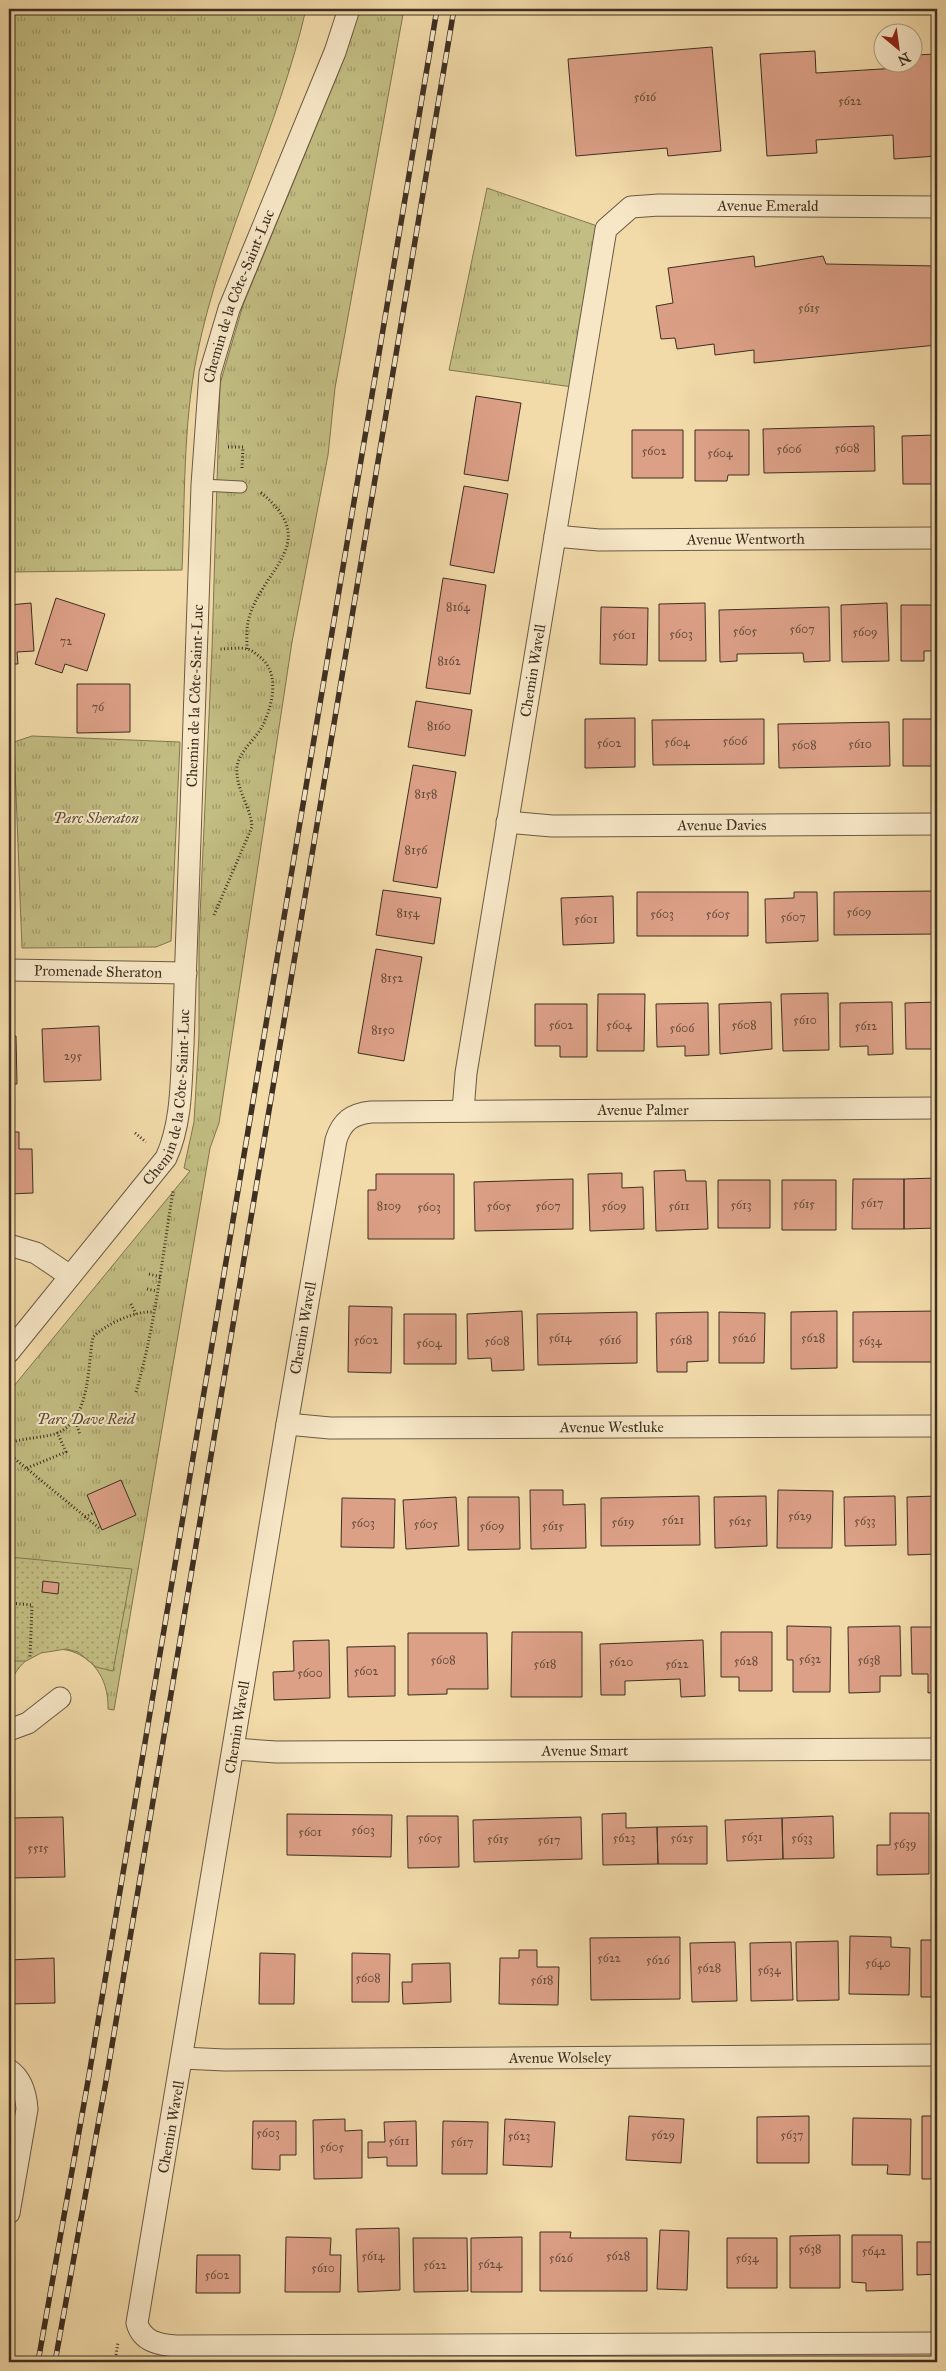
<svg xmlns="http://www.w3.org/2000/svg" width="946" height="2371" viewBox="0 0 946 2371" font-family="'IM FELL Great Primer',serif">
	<style>
		.grass { fill: url(#grass-tufts); stroke: #807652 }
		.garden { fill: url(#garden-dots); stroke: #807652 }
		.building { fill: #dca087; stroke: #3d2f22 }
		.lines { fill: none; stroke-linecap: round; stroke-linejoin: round }
		.service-casing { stroke: #6a5a44; stroke-width: 13 }
		.minor-casing { stroke: #6a5a44; stroke-width: 23 }
		.path { stroke: #3d2f22; stroke-width: 3; stroke-dasharray: 1 2.5; stroke-linecap: butt }
		.service { stroke: #f7e7c7; stroke-width: 11 }
		.minor { stroke: #f7e7c7; stroke-width: 21 }
		.rail-casing { stroke: #3d2f22; stroke-width: 5.5 }
		.rail { stroke: #f7e7c7; stroke-width: 4; stroke-dasharray: 11; stroke-linecap: butt }
		.labels { text-anchor: middle; dominant-baseline: central; stroke-width: 4; stroke-linejoin: round; paint-order: stroke }
		.number-label { font-size: 12px; fill: #654b3b }
		.street-label { font-size: 15px; fill: #3d2f22; stroke: #f7e7c7 }
		.park-label { font-size: 15px; font-style: italic; fill: #584b35; stroke: #f7e7c7 }
	</style>
	<defs>
		<pattern id="grass-tufts" width="24" height="20" patternUnits="userSpaceOnUse" patternTransform="scale(1.25)"><rect width="24" height="20" fill="#c2bd82"/><path d="M3 7l-1-3M5 7V3M7 7l1-3M15 17l-1-3M17 17v-4M19 17l1-3" fill="none" stroke="#9f9a6a"/></pattern>
		<pattern id="garden-dots" width="8" height="8" patternUnits="userSpaceOnUse" patternTransform="scale(1.25)"><rect width="8" height="8" fill="#c2bd82"/><path d="M2 2h.1M6 6h.1" fill="none" stroke="#9f9a6a" stroke-width="1.8" stroke-linecap="round"/></pattern>
	</defs>
	<rect width="100%" height="100%" fill="#f2daa9"/>
	<filter id="stains"><feTurbulence type="fractalNoise" baseFrequency=".004" numOctaves="4"/><feColorMatrix values="0 0 0 0 .2 0 0 0 0 .09 0 0 0 0 .02 0 0 0 .5 -.17"/></filter>
	<radialGradient id="worn" r=".72"><stop offset=".6" stop-color="#630" stop-opacity="0"/><stop offset="1" stop-color="#630" stop-opacity=".3"/></radialGradient>
	<path class="grass" d="M9,9H306C279,127 221,236 197,355C183,425 185,499 182,570L9,572Z
		M358,9H404L335,388L328,455L292,642L219,1123L210,1148L114,1710L108,1709C110,1643 31,1626 9,1686V1392L190,1171L184,1168L194,1122L199,1036V939L212,649L220,384L243,305L339,71L352,35Z
		M487,188L606,229L580,388L449,370Z
		M32,736L180,742L171,941L156,947L22,948L14,742Z"/>
	<path class="garden" d="M10,1557L132,1569L113,1671L96,1667L78,1652L66,1649L41,1653L26,1661H9Z"/>
	<path class="building" d="M712,47L721,151L668,156L667,148L576,156L568,59Z
		M815,51L816,73L898,68L897,62H914V55L937,54V156L894,159L893,135L816,140L817,153L767,156L760,54Z
		M754,256L755,267L823,256L826,264L937,266V345L754,363V350L715,355L714,344L677,349L675,338L661,339L656,306L673,303L668,268Z
		M476,396L521,403L508,481L464,474Z
		M874,426L875,471L764,473L763,429Z
		M632,430H683V478H632Z
		M695,430H749V475H728L727,481H695Z
		M937,435V478L933,479L934,484H903L902,436Z
		M464,486L508,494L494,573L450,565Z
		M443,578L486,585L470,694L426,688Z
		M56,598L105,614L87,671L65,664L62,673L35,664Z
		M31,603L34,651L17,652L18,664H9V605Z
		M705,603L706,661H659V604Z
		M887,603L889,661L842,662L841,605Z
		M901,605H937V651H924V661H901Z
		M601,607L648,608L647,665L600,664Z
		M829,607L830,661L804,662L803,653L737,654V661L720,662L719,610Z
		M77,684H130V732L77,733Z
		M416,701L472,710L465,756L408,747Z
		M635,718V767L585,768V719Z
		M764,719V764L653,765L652,720Z
		M903,719H937V766H903Z
		M889,722L890,766L779,768L778,724Z
		M413,765L456,772L437,888L393,881Z
		M383,890L441,898L434,944L376,935Z
		M937,891V934L834,935V892Z
		M637,892H748V936H637Z
		M794,892H817L818,941L766,943L765,899L794,898Z
		M613,896L614,943L563,945L561,898Z
		M376,949L422,957L404,1061L358,1053Z
		M828,993L829,1050L783,1051L781,994Z
		M598,994H645L644,1051H597Z
		M771,1002L772,1049L720,1054L719,1004Z
		M892,1002L893,1054L868,1055V1046L840,1047V1003Z
		M937,1002V1049H906L905,1003Z
		M708,1003L709,1055L685,1056V1046L657,1047L656,1004Z
		M535,1004H587V1057H560V1046H535Z
		M99,1026L101,1080L44,1082L42,1029Z
		M9,1036H16L17,1084H9Z
		M9,1132H19V1149H32L33,1193L9,1194Z
		M685,1170L686,1181H706L708,1229L656,1231L654,1171Z
		M622,1173V1188L643,1187L644,1229L590,1231L588,1174Z
		M376,1174H454V1239H368V1190H376Z
		M937,1178V1228L904,1229V1179Z
		M573,1179V1229L475,1231L474,1182Z
		M853,1179H904V1229H852Z
		M718,1180H770V1228H718Z
		M782,1180H836V1230H782Z
		M349,1306L392,1307L391,1373L348,1372Z
		M522,1311L524,1370L492,1371L491,1358L468,1359L467,1314Z
		M837,1311V1368L791,1369V1312Z
		M937,1311V1362H853V1312Z
		M637,1312V1363L538,1365L537,1314Z
		M708,1312V1361L687,1362V1372H657L656,1313Z
		M719,1312L765,1313L764,1363H719Z
		M404,1314H456V1364H404Z
		M121,1480L136,1515L102,1530L87,1495Z
		M530,1490H563V1505L585,1504L586,1548L531,1549Z
		M778,1490L833,1491L832,1548H777Z
		M699,1496L700,1545L601,1546V1498Z
		M766,1496L767,1546L715,1548L714,1497Z
		M895,1496L896,1545L845,1546L844,1497Z
		M937,1496V1554L908,1555L907,1497Z
		M456,1497L459,1546L406,1549L403,1500Z
		M468,1497H519L520,1549L468,1550Z
		M342,1498L395,1499L394,1548L341,1547Z
		M43,1581L59,1583L58,1594L42,1592Z
		M787,1626L831,1627L830,1692H793V1660H787Z
		M900,1626L901,1676H880V1692L849,1693L848,1627Z
		M911,1627H937V1692L928,1693V1674H912Z
		M512,1632H582V1697H511Z
		M721,1632H772V1691H739V1677H721Z
		M408,1633H487L488,1689H447V1694L408,1695Z
		M329,1640L330,1698L274,1700L273,1672L294,1671L293,1641Z
		M703,1640L705,1696L681,1697L680,1679L625,1681V1695H601L600,1644Z
		M395,1646V1696L348,1697L347,1647Z
		M626,1813V1828L657,1827L658,1864L603,1865L602,1814Z
		M890,1813H929V1874L877,1875V1845H890Z
		M287,1814L392,1815L391,1857L287,1855Z
		M407,1816H458L459,1867L408,1868Z
		M833,1816L834,1858L783,1859L782,1818Z
		M63,1817L65,1877L9,1878V1818Z
		M581,1817L582,1859L474,1862L473,1820Z
		M782,1818L783,1859L727,1861L725,1820Z
		M707,1826V1864H658L657,1827Z
		M850,1936L891,1937V1947L910,1948L909,1995L849,1994Z
		M680,1937V1999L591,2000L590,1938Z
		M921,1940H937V1997H921Z
		M838,1941L839,2000L797,2001L796,1942Z
		M735,1942L737,2001L692,2002L690,1943Z
		M791,1942L793,2000L751,2001L750,1943Z
		M519,1950H537V1967H559L558,2005L499,2004L500,1958H519Z
		M260,1953L295,1954L294,2004H259Z
		M352,1953L390,1954L389,2002H352Z
		M54,1958L55,2003L9,2004V1960Z
		M450,1963L451,2002L403,2004L402,1982H412V1964Z
		M629,2116L684,2119L681,2163L626,2160Z
		M809,2116V2163H757V2117Z
		M922,2116H937V2179H922Z
		M853,2118L911,2119L910,2175L887,2174L888,2165H852Z
		M345,2119V2131L362,2130V2178L314,2179L313,2120Z
		M505,2119L555,2122L552,2167L503,2165Z
		M253,2121H296V2155H280V2170L252,2169Z
		M416,2121L417,2166H387V2157L368,2158V2142H385L384,2122Z
		M443,2121L488,2122L487,2174H442Z
		M399,2228L400,2290L358,2292L356,2229Z
		M660,2230L689,2231L687,2290L657,2289Z
		M540,2232H571L570,2238H647V2291H540Z
		M840,2235V2288H790V2236Z
		M852,2235H902L903,2290L866,2291V2283L852,2282Z
		M286,2237L331,2238L330,2255H341L340,2292H285Z
		M522,2237V2292H471V2238Z
		M413,2238H467L468,2291L414,2292Z
		M727,2238H777V2288H727Z
		M917,2242H937V2274L917,2275Z
		M197,2255H240V2293H196Z"/>
	<g class="lines">
		<defs>
			<path id="service" d="M202,485L241,487"/>
			<g id="minor">
				<path id="s1" d="M555,536L599,540L937,538"/>
				<path id="s2" d="M507,822L552,826L937,824"/>
				<path id="s3" d="M9,970L186,973"/>
				<path d="M937,1108L371,1112C352,1114 342,1121 336,1140L287,1424L137,2323C142,2342 160,2345 177,2346L937,2343"/>
				<path id="s4" d="M463,1111L466,1073L606,229L631,207L659,205L937,207"/>
				<path d="M9,1245L36,1253L70,1276"/>
				<path id="s5" d="M9,1352L166,1158C182,1123 181,1082 183,1045L202,485L210,373L229,309L335,52L349,9"/>
				<path id="s6" d="M287,1424L330,1428L937,1426"/>
				<path d="M9,1730L28,1723L60,1698"/>
				<path id="s7" d="M234,1749L276,1752L937,1749"/>
				<path id="s8" d="M182,2058L225,2060L937,2055"/>
				<path d="M9,2070C22,2079 26,2094 27,2109L9,2213"/>
			</g>
		</defs>
		<use href="#service" class="service-casing"/>
		<use href="#minor" class="minor-casing"/>
		<path class="path" d="M228,447H243L242,468
			M247,649C247,639 246,628 249,618C263,568 323,542 260,492
			M214,915L252,827C251,807 235,788 237,767C239,751 256,739 263,725C273,704 280,673 260,657C256,654 252,650 247,649C239,647 228,649 220,649
			M135,1133L146,1142
			M149,1274L161,1277
			M147,1289L157,1291
			M131,1304L136,1314
			M136,1392C155,1327 162,1259 173,1191
			M75,1419L80,1435
			M9,1443C24,1438 40,1438 55,1434C91,1421 87,1368 93,1337C106,1324 134,1311 153,1312
			M9,1454L99,1528
			M27,1468L66,1452L57,1432
			M85,1517L95,1512
			M9,1603L32,1605L30,1657
			M115,2362L118,2342"/>
		<use href="#service" class="service"/>
		<use href="#minor" class="minor"/>
		<defs>
			<path id="rail" d="M38,2362L88,2081L437,9
				M55,2362L106,2081L454,9"/>
		</defs>
		<use href="#rail" class="rail-casing"/>
		<use href="#rail" class="rail"/>
	</g>
	<g class="labels">
		<g class="number-label">
			<text x="645" y="97">5616</text>
			<text x="850" y="101">5622</text>
			<text x="809" y="308">5615</text>
			<text x="847" y="448">5608</text>
			<text x="789" y="449">5606</text>
			<text x="654" y="451">5602</text>
			<text x="720" y="453">5604</text>
			<text x="458" y="607">8164</text>
			<text x="802" y="629">5607</text>
			<text x="745" y="631">5605</text>
			<text x="865" y="632">5609</text>
			<text x="681" y="634">5603</text>
			<text x="624" y="635">5601</text>
			<text x="66" y="641">72</text>
			<text x="449" y="661">8162</text>
			<text x="98" y="707">76</text>
			<text x="439" y="726">8160</text>
			<text x="735" y="741">5606</text>
			<text x="677" y="742">5604</text>
			<text x="609" y="743">5602</text>
			<text x="860" y="744">5610</text>
			<text x="804" y="745">5608</text>
			<text x="426" y="794">8158</text>
			<text x="416" y="850">8156</text>
			<text x="859" y="912">5609</text>
			<text x="408" y="913">8154</text>
			<text x="662" y="914">5603</text>
			<text x="718" y="914">5605</text>
			<text x="793" y="917">5607</text>
			<text x="586" y="919">5601</text>
			<text x="392" y="978">8152</text>
			<text x="805" y="1020">5610</text>
			<text x="561" y="1025">5602</text>
			<text x="619" y="1025">5604</text>
			<text x="744" y="1025">5608</text>
			<text x="866" y="1026">5612</text>
			<text x="682" y="1028">5606</text>
			<text x="383" y="1030">8150</text>
			<text x="73" y="1056">295</text>
			<text x="872" y="1203">5617</text>
			<text x="804" y="1204">5615</text>
			<text x="741" y="1205">5613</text>
			<text x="389" y="1206">8109</text>
			<text x="499" y="1206">5605</text>
			<text x="548" y="1206">5607</text>
			<text x="614" y="1206">5609</text>
			<text x="679" y="1206">5611</text>
			<text x="429" y="1207">5603</text>
			<text x="560" y="1338">5614</text>
			<text x="744" y="1338">5626</text>
			<text x="813" y="1338">5628</text>
			<text x="366" y="1340">5602</text>
			<text x="610" y="1340">5616</text>
			<text x="681" y="1340">5618</text>
			<text x="497" y="1341">5608</text>
			<text x="870" y="1341">5634</text>
			<text x="429" y="1343">5604</text>
			<text x="800" y="1516">5629</text>
			<text x="673" y="1520">5621</text>
			<text x="740" y="1521">5625</text>
			<text x="865" y="1521">5633</text>
			<text x="623" y="1522">5619</text>
			<text x="363" y="1523">5603</text>
			<text x="426" y="1524">5605</text>
			<text x="492" y="1526">5609</text>
			<text x="553" y="1526">5615</text>
			<text x="810" y="1659">5632</text>
			<text x="443" y="1660">5608</text>
			<text x="869" y="1660">5638</text>
			<text x="746" y="1661">5628</text>
			<text x="621" y="1662">5620</text>
			<text x="545" y="1664">5618</text>
			<text x="677" y="1664">5622</text>
			<text x="366" y="1671">5602</text>
			<text x="310" y="1673">5600</text>
			<text x="363" y="1830">5603</text>
			<text x="310" y="1832">5601</text>
			<text x="752" y="1837">5631</text>
			<text x="430" y="1838">5605</text>
			<text x="624" y="1838">5623</text>
			<text x="682" y="1838">5625</text>
			<text x="802" y="1838">5633</text>
			<text x="498" y="1839">5615</text>
			<text x="549" y="1840">5617</text>
			<text x="905" y="1844">5639</text>
			<text x="38" y="1848">5515</text>
			<text x="609" y="1958">5622</text>
			<text x="658" y="1960">5626</text>
			<text x="878" y="1963">5640</text>
			<text x="709" y="1968">5628</text>
			<text x="769" y="1970">5634</text>
			<text x="368" y="1978">5608</text>
			<text x="542" y="1980">5618</text>
			<text x="268" y="2133">5603</text>
			<text x="663" y="2135">5629</text>
			<text x="792" y="2135">5637</text>
			<text x="519" y="2136">5623</text>
			<text x="399" y="2141">5611</text>
			<text x="462" y="2142">5617</text>
			<text x="332" y="2147">5605</text>
			<text x="810" y="2249">5638</text>
			<text x="874" y="2251">5642</text>
			<text x="373" y="2256">5614</text>
			<text x="618" y="2256">5628</text>
			<text x="561" y="2258">5626</text>
			<text x="747" y="2258">5634</text>
			<text x="490" y="2264">5624</text>
			<text x="435" y="2265">5622</text>
			<text x="323" y="2268">5610</text>
			<text x="217" y="2275">5602</text>
		</g>
		<g class="street-label">
			<text stroke="none"><textPath href="#s4" startOffset="1064">Avenue Emerald</textPath></text>
			<text stroke="none"><textPath href="#s5" startOffset="1119">Chemin de la Côte-Saint-Luc</textPath></text>
			<text stroke="none"><textPath href="#s1" startOffset="191">Avenue Wentworth</textPath></text>
			<text stroke="none"><textPath href="#s4" startOffset="446">Chemin Wavell</textPath></text>
			<text stroke="none"><textPath href="#s5" startOffset="714">Chemin de la Côte-Saint-Luc</textPath></text>
			<text stroke="none"><textPath href="#s2" startOffset="215">Avenue Davies</textPath></text>
			<text stroke="none"><textPath href="#s3" startOffset="89">Promenade Sheraton</textPath></text>
			<text stroke="none"><textPath href="#s5" startOffset="309">Chemin de la Côte-Saint-Luc</textPath></text>
			<text x="643" y="1110">Avenue Palmer</text>
			<text transform="translate(303 1328) rotate(-80)">Chemin Wavell</text>
			<text stroke="none"><textPath href="#s6" startOffset="325">Avenue Westluke</textPath></text>
			<text transform="translate(237 1727) rotate(-81)">Chemin Wavell</text>
			<text stroke="none"><textPath href="#s7" startOffset="351">Avenue Smart</textPath></text>
			<text stroke="none"><textPath href="#s8" startOffset="378">Avenue Wolseley</textPath></text>
			<text transform="translate(171 2127) rotate(-80)">Chemin Wavell</text>
		</g>
		<g class="park-label">
			<text x="96" y="818">Parc Sheraton</text>
			<text x="86" y="1419">Parc Dave Reid</text>
		</g>
	</g>
	<rect width="946" height="2371" fill="none" stroke="#f2daa9" stroke-width="30"/>
	<rect x="10" y="10" width="926" height="2351" fill="none" stroke="#3d2f22" stroke-width="2.5"/>
	<rect x="15" y="15" width="916" height="2341" fill="none" stroke="#3d2f22"/>
	<g transform="translate(898 48) rotate(151)"><circle r="24" fill="#f7e7c7" stroke="#ad9d85"/>
	<path d="M0-4L9 19L0 12L-9 19Z" fill="#8f2418"/>
	<text y="-8" font-size="14" font-weight="bold" text-anchor="middle" fill="#3d2f22">N</text>
	</g>
	<rect width="100%" height="100%" filter="url(#stains)"/>
	<rect width="100%" height="100%" fill="url(#worn)"/>
</svg>
